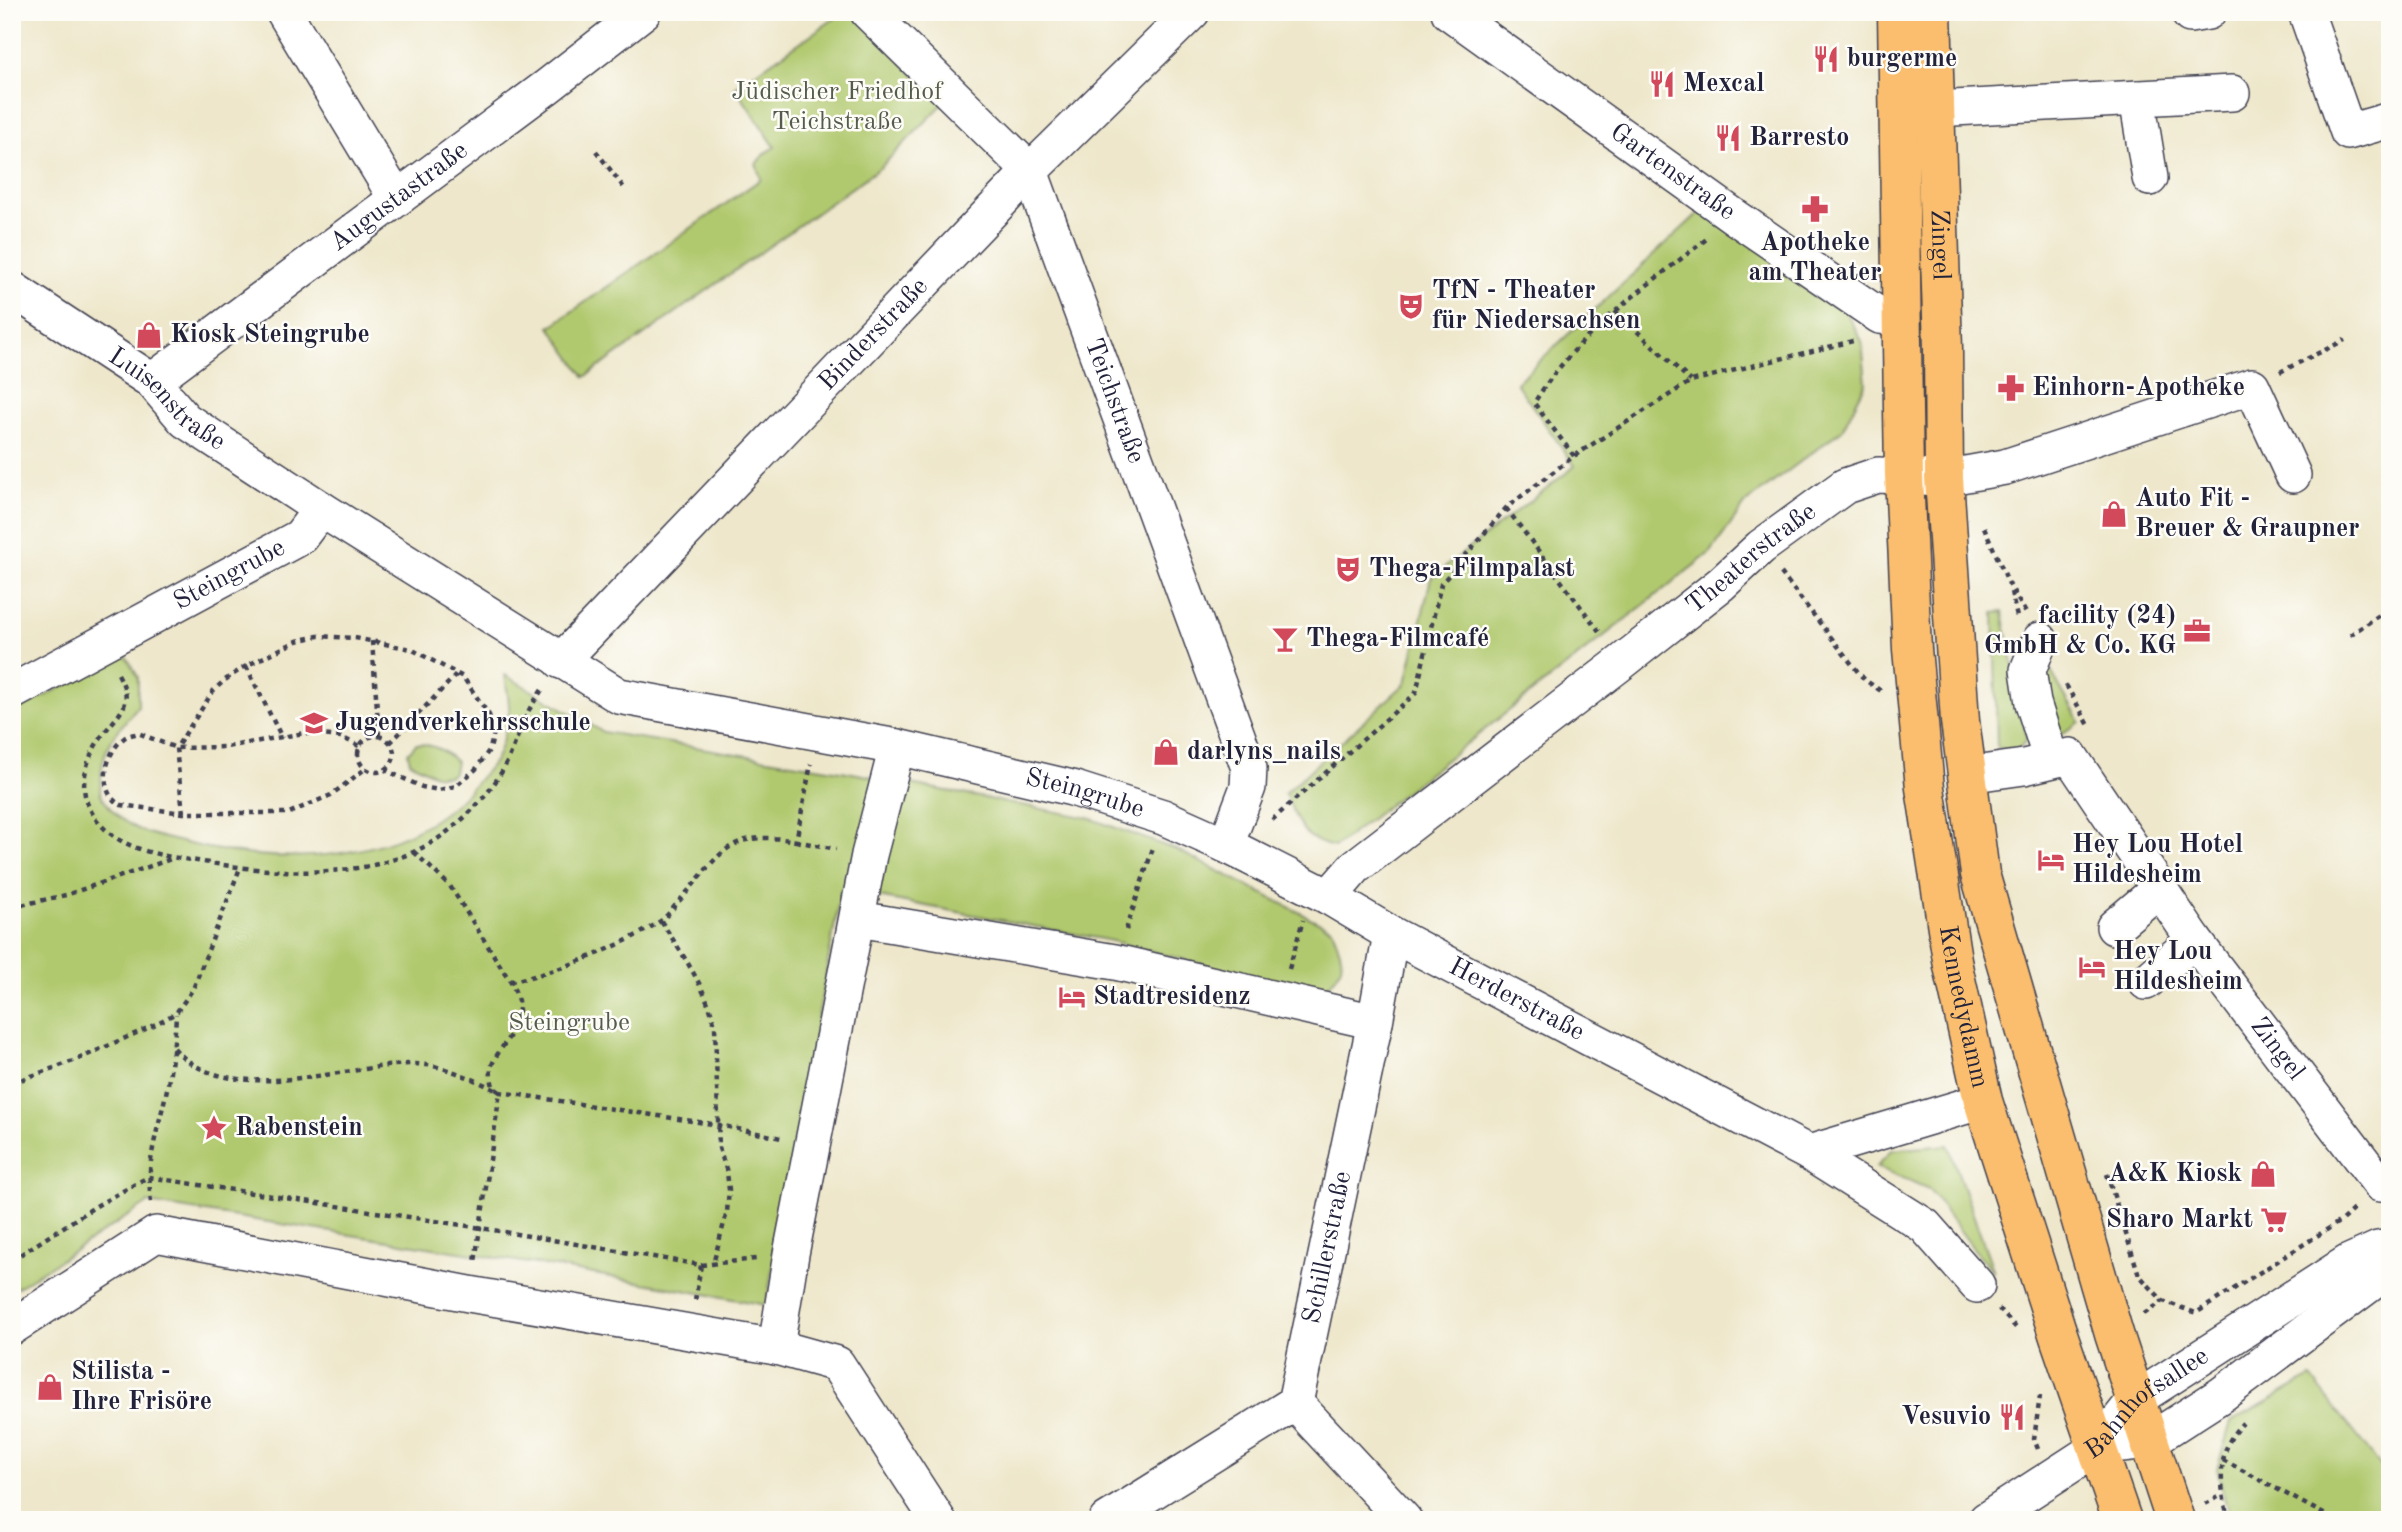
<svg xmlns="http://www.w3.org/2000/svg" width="2402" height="1532" viewBox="0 0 2402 1532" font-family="'Old Standard TT',serif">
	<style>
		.green { fill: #b1c96e; stroke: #6a7654; stroke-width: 2 }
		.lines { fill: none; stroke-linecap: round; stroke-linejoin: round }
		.minor-casing { stroke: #414051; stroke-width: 38 }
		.major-casing { stroke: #414051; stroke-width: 41 }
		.path { stroke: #414051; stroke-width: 4.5; stroke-dasharray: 5 5; stroke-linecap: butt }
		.minor { stroke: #fff; stroke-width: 35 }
		.major { stroke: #fabe6e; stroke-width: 38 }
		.labels { text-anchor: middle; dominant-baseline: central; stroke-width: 5; stroke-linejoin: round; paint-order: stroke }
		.poi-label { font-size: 26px; font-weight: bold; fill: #22223b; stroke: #fdfcf7; text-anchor: start }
		.park-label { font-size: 26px; fill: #545c4d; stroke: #fdfcf7 }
		.street-label { font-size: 26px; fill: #22223b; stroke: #fdfcf7 }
	</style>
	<rect width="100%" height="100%" fill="#fdfcf7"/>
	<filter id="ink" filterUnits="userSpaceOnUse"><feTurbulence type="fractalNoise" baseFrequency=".0143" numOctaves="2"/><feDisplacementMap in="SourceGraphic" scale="14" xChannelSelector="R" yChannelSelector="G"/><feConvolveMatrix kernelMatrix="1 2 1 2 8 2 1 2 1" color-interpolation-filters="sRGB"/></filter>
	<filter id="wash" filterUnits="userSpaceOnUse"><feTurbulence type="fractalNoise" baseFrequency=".00686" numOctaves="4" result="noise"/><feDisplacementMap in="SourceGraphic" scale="28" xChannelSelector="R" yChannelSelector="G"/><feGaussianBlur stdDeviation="1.57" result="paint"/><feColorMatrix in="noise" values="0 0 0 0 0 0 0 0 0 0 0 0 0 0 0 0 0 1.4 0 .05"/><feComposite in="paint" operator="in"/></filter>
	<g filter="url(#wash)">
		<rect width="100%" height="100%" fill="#eee7cb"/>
		<path class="green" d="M844,12H852L943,104L881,167L585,377L550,327L761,179L756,164L765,153L775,147L735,87Z
			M1704,208L1837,296L1862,341L1866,383L1842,430L1746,503L1711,552L1335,847C1300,840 1299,823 1285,793L1406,683L1431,578L1575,466L1516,383Z
			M2003,612L2027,739L2017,751L1997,748L1994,613Z
			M125,654L138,677V706C118,730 101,747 101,779C101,784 99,791 101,795C102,799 105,801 107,804C127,831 153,835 185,843C283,867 411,866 479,779C484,773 492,766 496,758C502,746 507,725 509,712C510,701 506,687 505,675L603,732L847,772L1089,818L1179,851L1332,929C1346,965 1347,967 1319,995L1112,941L841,890L766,1305L561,1268L148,1203L12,1291V729L18,726L12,713Z
			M2045,661L2080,722L2058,736L2053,734Z
			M416,744C431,743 446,751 456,762L454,772L449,776L435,775L410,762L408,753Z
			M1948,1145L1994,1272L1973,1248L1929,1189L1877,1167L1891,1150Z
			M2311,1377L2390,1478V1520H2230L2217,1469L2231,1422Z"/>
	</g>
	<g filter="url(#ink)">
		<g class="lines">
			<defs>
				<g id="minor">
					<path d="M284,12L396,198"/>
					<path id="s1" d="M868,12L1030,171L1249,768L1248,787L1226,845"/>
					<path id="s2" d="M1449,12L1735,217L1880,316L1901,318"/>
					<path d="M2306,12L2348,132L2390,120"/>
					<path d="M2190,15L2208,12"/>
					<path d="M2137,98L2150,178"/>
					<path d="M1935,109L2232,93"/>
					<path id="s3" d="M12,289L152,381L185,420L321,509L619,696L897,747L1072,788L1163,817L1226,845L1329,897L1391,934L1809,1153L1925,1226L1977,1285"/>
					<path id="s4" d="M152,381L548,86L643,12"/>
					<path d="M2040,640L2028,670L2033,703L2051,760"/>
					<path id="s5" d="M561,661L1030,171L1192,12"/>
					<path id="s6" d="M12,692L300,537L321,509"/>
					<path id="s7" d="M1967,775L2024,767L2070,756L2194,940L2380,1184"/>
					<path id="s8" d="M1329,897L1355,867L1622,662L1721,584L1761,547L1845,486L1878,475L1944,478L2005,467L2252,386L2293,475"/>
					<path d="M858,919L1115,962L1375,1022"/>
					<path d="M2114,927L2159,889"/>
					<path d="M2146,982L2194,940"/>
					<path d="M1809,1153L1983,1101"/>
					<path d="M12,1327L156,1234L469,1294L776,1347L837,1364L938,1520"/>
					<path d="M776,1347L791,1254L869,855L897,747"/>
					<path id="s9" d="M1295,1403L1375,1022L1391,934"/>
					<path d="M1295,1403L1404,1520"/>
					<path d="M2121,1445L2148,1442L2221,1395L2390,1269"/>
					<path d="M1107,1520L1295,1403"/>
					<path id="s10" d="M1986,1520L2097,1448L2135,1400L2349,1262L2378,1249L2390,1247"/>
				</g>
				<g id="major">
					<path id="s11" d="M1897,12L1904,475L1912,649L1925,788L1953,966L1983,1101L2059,1337L2122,1520"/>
					<path id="s12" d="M1932,12L1943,348L1944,478L1960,721L1980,874L2114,1334L2175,1520"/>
				</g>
			</defs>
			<use href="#minor" class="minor-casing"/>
			<use href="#major" class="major-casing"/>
			<path class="path" d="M596,151L625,189
				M1615,311L1691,381
				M2280,372L2345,340
				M1574,456L1534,403C1577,333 1646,287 1709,237
				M1506,508L1602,635
				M1984,527L2009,584L2026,613
				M1781,573L1858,672L1865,680L1881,691
				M2011,592L2017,617
				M2350,635L2390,608
				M372,641L379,736
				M246,666L282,738
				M118,674C135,704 121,711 104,733C89,752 77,784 89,807C109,849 157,855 197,861C276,874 375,884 443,835C466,818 486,798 501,773C513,754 518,731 529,710C533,703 538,696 543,688
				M2066,685L2090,727
				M358 754a18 18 0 1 1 36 0a18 18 0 1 1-36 0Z
				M390,743L458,673
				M359,746L341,737L304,733L226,747L176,748L138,733C133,735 127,735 123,739C104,754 97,794 121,805L183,813H289L331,795L365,769
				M183,813L176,748L214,690L225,680L246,666L297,641L318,636L355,638L411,649L463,677L489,715L494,732L490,749L476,769L456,786L439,790L422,787L385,770
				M1272,820L1416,693L1441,584L1506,508L1574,456L1691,381L1857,340
				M796,841L836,849
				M414,852L450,886L510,981C526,1010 519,1023 501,1049C497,1055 492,1062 491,1069C490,1075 492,1081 493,1087L500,1092L475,1262
				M12,907L66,895L174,858
				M661,921C682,954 706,987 715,1026L719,1148L727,1172L729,1190L727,1212L713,1264
				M1126,930L1153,848
				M1289,969L1303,920
				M510,981C552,975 623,946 659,922C668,916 674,906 681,899C722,853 727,829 796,841L811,764
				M174,1048C226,1109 345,1065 413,1064C443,1064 473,1079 500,1092L719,1125L781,1138
				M12,1083L76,1060L150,1027L176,1013L193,989L240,868
				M2107,1174L2139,1275L2163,1301L2196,1313L2342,1220L2356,1207
				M151,1202C145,1158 160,1126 168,1084C172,1061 175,1038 176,1014
				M12,1260L96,1206L148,1177L481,1228L701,1265L695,1301
				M701,1265L756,1259
				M1999,1309L2019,1331
				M2144,1314L2163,1301
				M2038,1449L2034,1439L2040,1396
				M2223,1460L2335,1520
				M2205,1504L2222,1495
				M2229,1520C2219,1487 2216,1448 2243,1423"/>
			<use href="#minor" class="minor"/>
			<use href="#major" class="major"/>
		</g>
	</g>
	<defs>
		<symbol id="restaurant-bare" viewBox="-9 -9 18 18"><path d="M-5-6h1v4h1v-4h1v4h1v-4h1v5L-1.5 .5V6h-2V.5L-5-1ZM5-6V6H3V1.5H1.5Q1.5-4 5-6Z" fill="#d1495b" stroke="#fdfcf7" stroke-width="2.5" paint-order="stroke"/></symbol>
		<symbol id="pharmacy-bare" viewBox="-9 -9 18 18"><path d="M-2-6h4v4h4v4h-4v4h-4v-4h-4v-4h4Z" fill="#d1495b" stroke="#fdfcf7" stroke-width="2.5" paint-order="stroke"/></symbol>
		<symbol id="theatre-bare" viewBox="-9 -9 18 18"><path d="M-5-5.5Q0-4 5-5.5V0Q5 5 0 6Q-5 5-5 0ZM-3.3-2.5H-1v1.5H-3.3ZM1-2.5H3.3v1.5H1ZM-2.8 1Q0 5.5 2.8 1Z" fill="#d1495b" stroke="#fdfcf7" stroke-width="2.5" paint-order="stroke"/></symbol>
		<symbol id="shop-bare" viewBox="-9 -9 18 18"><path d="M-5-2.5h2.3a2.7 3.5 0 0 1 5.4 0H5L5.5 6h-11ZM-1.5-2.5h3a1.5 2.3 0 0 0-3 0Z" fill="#d1495b" stroke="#fdfcf7" stroke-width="2.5" paint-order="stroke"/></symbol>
		<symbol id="office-bare" viewBox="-9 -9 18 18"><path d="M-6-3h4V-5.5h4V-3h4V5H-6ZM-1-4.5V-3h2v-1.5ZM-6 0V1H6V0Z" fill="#d1495b" stroke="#fdfcf7" stroke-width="2.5" paint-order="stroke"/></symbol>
		<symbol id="bar-bare" viewBox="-9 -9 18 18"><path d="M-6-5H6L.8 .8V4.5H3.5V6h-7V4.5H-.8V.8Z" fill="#d1495b" stroke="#fdfcf7" stroke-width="2.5" paint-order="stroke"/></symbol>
		<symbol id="school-bare" viewBox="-9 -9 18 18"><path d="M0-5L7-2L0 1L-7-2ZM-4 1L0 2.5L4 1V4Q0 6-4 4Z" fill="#d1495b" stroke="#fdfcf7" stroke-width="2.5" paint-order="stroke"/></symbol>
		<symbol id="hotel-bare" viewBox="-9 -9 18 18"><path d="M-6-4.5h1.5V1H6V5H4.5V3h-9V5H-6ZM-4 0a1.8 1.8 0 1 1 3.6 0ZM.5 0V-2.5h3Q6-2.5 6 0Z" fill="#d1495b" stroke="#fdfcf7" stroke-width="2.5" paint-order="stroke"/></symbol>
		<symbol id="sight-bare" viewBox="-9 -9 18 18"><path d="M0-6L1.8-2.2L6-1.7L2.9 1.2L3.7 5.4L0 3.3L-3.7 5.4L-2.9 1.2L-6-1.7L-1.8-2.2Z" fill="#d1495b" stroke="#fdfcf7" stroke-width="2.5" paint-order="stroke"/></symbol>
		<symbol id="supermarket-bare" viewBox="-9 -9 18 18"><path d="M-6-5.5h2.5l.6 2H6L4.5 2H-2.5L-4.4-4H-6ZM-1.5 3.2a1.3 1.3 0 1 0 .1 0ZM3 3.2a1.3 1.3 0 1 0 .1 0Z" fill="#d1495b" stroke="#fdfcf7" stroke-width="2.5" paint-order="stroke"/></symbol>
	</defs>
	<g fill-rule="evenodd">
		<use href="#restaurant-bare" x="1807" y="40" width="38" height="38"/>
		<use href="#restaurant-bare" x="1643" y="65" width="38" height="38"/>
		<use href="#restaurant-bare" x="1709" y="119" width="38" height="38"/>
		<use href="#pharmacy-bare" x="1796" y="190" width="38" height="38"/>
		<use href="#theatre-bare" x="1392" y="287" width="38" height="38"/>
		<use href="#shop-bare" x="130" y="316" width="38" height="38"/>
		<use href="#pharmacy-bare" x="1992" y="369" width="38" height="38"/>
		<use href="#shop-bare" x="2095" y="495" width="38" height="38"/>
		<use href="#theatre-bare" x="1329" y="550" width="38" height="38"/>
		<use href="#office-bare" x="2178" y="612" width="38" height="38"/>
		<use href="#bar-bare" x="1266" y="620" width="38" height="38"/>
		<use href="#school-bare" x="295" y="704" width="38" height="38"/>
		<use href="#shop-bare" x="1147" y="733" width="38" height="38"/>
		<use href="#hotel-bare" x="2032" y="841" width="38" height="38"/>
		<use href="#hotel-bare" x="2073" y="948" width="38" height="38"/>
		<use href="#hotel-bare" x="1053" y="978" width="38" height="38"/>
		<use href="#sight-bare" x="195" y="1109" width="38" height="38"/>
		<use href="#shop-bare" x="2244" y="1155" width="38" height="38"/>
		<use href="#supermarket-bare" x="2255" y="1201" width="38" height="38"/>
		<use href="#shop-bare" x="31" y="1368" width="38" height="38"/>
		<use href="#restaurant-bare" x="1993" y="1398" width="38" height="38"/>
	</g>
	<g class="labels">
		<g class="poi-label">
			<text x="1847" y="59">burgerme</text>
			<text x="1683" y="84">Mexcal</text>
			<text x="1749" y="138">Barresto</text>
			<text x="1815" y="243" text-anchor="middle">Apotheke<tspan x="1815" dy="30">am Theater</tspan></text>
			<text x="1432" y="291">TfN - Theater<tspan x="1432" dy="30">für Niedersachsen</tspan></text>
			<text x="170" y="335">Kiosk Steingrube</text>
			<text x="2032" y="388">Einhorn-Apotheke</text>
			<text x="2135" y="499">Auto Fit -<tspan x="2135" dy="30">Breuer &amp; Graupner</tspan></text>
			<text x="1369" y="569">Thega-Filmpalast</text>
			<text x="2176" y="616" text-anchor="end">facility (24)<tspan x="2176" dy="30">GmbH &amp; Co. KG</tspan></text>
			<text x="1306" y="639">Thega-Filmcafé</text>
			<text x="335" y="723">Jugendverkehrsschule</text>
			<text x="1187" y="752">darlyns_nails</text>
			<text x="2072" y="845">Hey Lou Hotel<tspan x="2072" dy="30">Hildesheim</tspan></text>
			<text x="2113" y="952">Hey Lou<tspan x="2113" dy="30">Hildesheim</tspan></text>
			<text x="1093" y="997">Stadtresidenz</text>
			<text x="235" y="1128">Rabenstein</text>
			<text x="2242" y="1174" text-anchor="end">A&amp;K Kiosk</text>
			<text x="2253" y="1220" text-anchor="end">Sharo Markt</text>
			<text x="71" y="1372">Stilista -<tspan x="71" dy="30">Ihre Frisöre</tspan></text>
			<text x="1991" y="1417" text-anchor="end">Vesuvio</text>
		</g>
		<g class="park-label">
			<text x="837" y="92">Jüdischer Friedhof<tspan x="837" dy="30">Teichstraße</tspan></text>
			<text x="569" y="1023">Steingrube</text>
		</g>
		<g class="street-label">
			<text stroke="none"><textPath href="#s2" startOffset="275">Gartenstraße</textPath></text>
			<text stroke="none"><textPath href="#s4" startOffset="308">Augustastraße</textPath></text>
			<text stroke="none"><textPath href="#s12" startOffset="233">Zingel</textPath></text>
			<text stroke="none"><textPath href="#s5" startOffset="452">Binderstraße</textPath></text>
			<text stroke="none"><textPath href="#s3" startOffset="191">Luisenstraße</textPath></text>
			<text stroke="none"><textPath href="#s1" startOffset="472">Teichstraße</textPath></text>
			<text stroke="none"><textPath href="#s8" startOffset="542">Theaterstraße</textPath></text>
			<text stroke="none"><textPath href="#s6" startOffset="247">Steingrube</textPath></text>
			<text stroke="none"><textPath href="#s3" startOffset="1209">Steingrube</textPath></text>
			<text stroke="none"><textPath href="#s3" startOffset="1689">Herderstraße</textPath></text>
			<text stroke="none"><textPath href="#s11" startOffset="999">Kennedydamm</textPath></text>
			<text stroke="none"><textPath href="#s7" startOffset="464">Zingel</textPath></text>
			<text stroke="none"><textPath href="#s9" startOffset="159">Schillerstraße</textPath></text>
			<text stroke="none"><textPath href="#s10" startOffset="200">Bahnhofsallee</textPath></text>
		</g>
	</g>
	<rect width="2402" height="1532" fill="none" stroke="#fdfcf7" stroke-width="42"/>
</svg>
